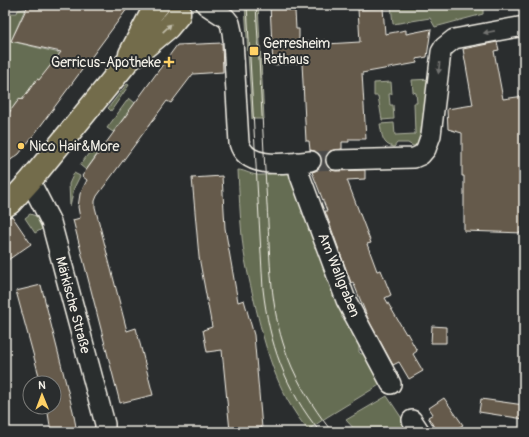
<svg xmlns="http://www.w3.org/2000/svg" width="529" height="437" viewBox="0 0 529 437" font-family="Pangolin,sans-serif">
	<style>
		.green { fill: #656d53; stroke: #acaf9e }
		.building { fill: #655a4c; stroke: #f4f1e8 }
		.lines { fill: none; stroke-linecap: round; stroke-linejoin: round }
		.minor-tunnel { stroke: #484a4a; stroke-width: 19; stroke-dasharray: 19 10; stroke-linecap: butt }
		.minor-casing { stroke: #f4f1e8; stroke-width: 22 }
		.major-casing { stroke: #f4f1e8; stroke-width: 25 }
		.minor { stroke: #2a2d2e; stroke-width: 19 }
		.major { stroke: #736c4b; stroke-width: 22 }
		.tram { stroke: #f4f1e8; stroke-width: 1 }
		.oneway { fill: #c0bca9 }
		.oneway2 { fill: #71726f }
		.poi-dot { fill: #ffd166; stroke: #2a2d2e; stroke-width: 1.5 }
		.labels { text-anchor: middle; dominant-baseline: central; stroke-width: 4; stroke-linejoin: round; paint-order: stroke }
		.poi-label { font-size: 14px; fill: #f4f1e8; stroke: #2a2d2e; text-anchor: start }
		.street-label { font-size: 14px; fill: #f4f1e8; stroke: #2a2d2e }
	</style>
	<rect width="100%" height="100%" fill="#2a2d2e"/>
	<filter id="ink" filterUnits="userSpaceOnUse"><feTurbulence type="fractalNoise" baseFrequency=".025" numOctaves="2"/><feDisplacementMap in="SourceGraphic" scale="8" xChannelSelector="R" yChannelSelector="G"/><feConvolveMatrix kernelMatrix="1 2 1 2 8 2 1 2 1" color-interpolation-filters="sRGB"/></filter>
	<g filter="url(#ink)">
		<path class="green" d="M245,5H258L264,119H252Z
			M391,5H483V14L435,27L430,18L393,24Z
			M25,9L11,41L63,54L58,61L55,59L40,81L37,79L22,100L19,98L14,106L12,115L5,110V10H7L8,13H17L18,10Z
			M432,79L425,136L417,146H413L408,143H397L394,147C382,145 382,135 380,124L394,123L395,135L415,134L414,103H417L416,93L413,92L412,80Z
			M391,82L392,94H389L390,105H393L394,119L382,120L378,96H374V83Z
			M127,84L129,85L111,111L108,108Z
			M129,98L135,103L113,132L107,128Z
			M92,149L98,153L86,170L80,165Z
			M238,170C245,170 252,176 262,175C273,175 283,167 293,175L305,207L302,208L301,213L305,216L316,242L314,247L318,251L329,278L327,282L331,286L345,311L342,313V318L346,321L362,345L359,347V352L361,354L366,353L381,384L327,417L308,430C276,392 265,346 254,300C249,279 244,258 242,237C240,215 239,192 238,170Z
			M74,173L80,176L74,188L70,206L69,184Z
			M30,214L36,216L42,229L35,233L25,218Z
			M387,396L411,432H357L346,420Z"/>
		<path class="building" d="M28,5H130L36,132L19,154L5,164V118L20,98L22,100L37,79L39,80L61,52L11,41Z
			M270,5H289L290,11H295L296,29H299V42L325,40L326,44L360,42L358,9L383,8L385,34L406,30V34L431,29L427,57L416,59L417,63L362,73L366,139H349V142H342V149L330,151L326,155L325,160L327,166L331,170L336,171L365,170V179L347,180L371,243L367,244L377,271L381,270L391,295L385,298L406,334L407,333L417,351L413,354L423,371L409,379L399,362L393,365L369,321L353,282L351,283L325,211H327L312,172L318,170L321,165L322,160L320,154L315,151L310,150L309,141H306L302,63L273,65Z
			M497,42L499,50L494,51L503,99L524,96V233L464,231V176H462V133L448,129L447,109L473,105L463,49Z
			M222,43L223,72L193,74L171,103L167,101L97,196L95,201V207L127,331L136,328L153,395L120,403L73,220L80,218L78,207L80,194L87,180L82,176L177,45Z
			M222,176L225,228L238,302L244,300L254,335L262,428L230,431L222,350L207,352L203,330L212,327L199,257L192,178Z
			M12,216L31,244L5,262V218Z
			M41,285L73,411L77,432H51L47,407H54V383H41L16,291Z
			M432,326L446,327V343H431Z
			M444,398L463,425L458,428L461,432H437L428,417L433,414L429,408Z
			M481,399L524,405V419L479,412Z"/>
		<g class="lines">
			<path class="minor-tunnel" d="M311,161L336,160"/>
			<defs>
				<path id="minor" d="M206,5L226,18L230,23L232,32L233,40L239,143C247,171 289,163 311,161
					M336,160L414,158L421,155L426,149L431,135L441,52L444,47L454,39L524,26
					M297,162L300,176L346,300L391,384
					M30,181L51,222L105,424V432
					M412,420L420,432"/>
				<path id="major" d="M130,54L151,14L158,5
					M5,206L10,203L30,181L127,62L168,28L179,15V5"/>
			</defs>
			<use href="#minor" class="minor-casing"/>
			<use href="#major" class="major-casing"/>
			<use href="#minor" class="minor"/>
			<use href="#major" class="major"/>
			<path class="tram" d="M247,5L263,289C269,343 285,389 320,432
				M256,5C260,72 263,138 267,205C270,250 269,299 283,343C293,376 311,405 332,432"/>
		</g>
		<defs><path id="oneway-solid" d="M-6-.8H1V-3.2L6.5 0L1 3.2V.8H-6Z"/></defs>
		<use class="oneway" href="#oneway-solid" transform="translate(167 28) rotate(-44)"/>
		<g class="oneway2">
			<use href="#oneway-solid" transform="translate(489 32) rotate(169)"/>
			<use href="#oneway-solid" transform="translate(439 68) rotate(97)"/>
		</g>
	</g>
	<g class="poi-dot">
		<rect x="249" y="46" width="10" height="10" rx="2"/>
		<path d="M167 56h4v4h4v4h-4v4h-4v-4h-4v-4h4z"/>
		<circle cx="21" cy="146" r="4"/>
	</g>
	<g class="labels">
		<g class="poi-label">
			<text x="263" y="43">Gerresheim<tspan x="263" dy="16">Rathaus</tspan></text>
			<text x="161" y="62" text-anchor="end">Gerricus-Apotheke</text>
			<text x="29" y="146">Nico Hair&amp;More</text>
		</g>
		<g class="street-label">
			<text transform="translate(339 275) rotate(68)">Am Wallgraben</text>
			<text transform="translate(73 305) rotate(75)">Märkische Straße</text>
		</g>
	</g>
	<rect width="529" height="437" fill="none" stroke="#2a2d2e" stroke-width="20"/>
	<rect x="10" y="10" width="509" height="417" fill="none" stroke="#f4f1e8" stroke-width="1.5" filter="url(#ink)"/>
	<g transform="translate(42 395) rotate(359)"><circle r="19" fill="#2a2d2e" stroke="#7b7b78"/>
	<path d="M0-3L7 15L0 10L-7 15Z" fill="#ffd166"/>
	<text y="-6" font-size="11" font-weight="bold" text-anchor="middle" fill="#f4f1e8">N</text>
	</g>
</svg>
